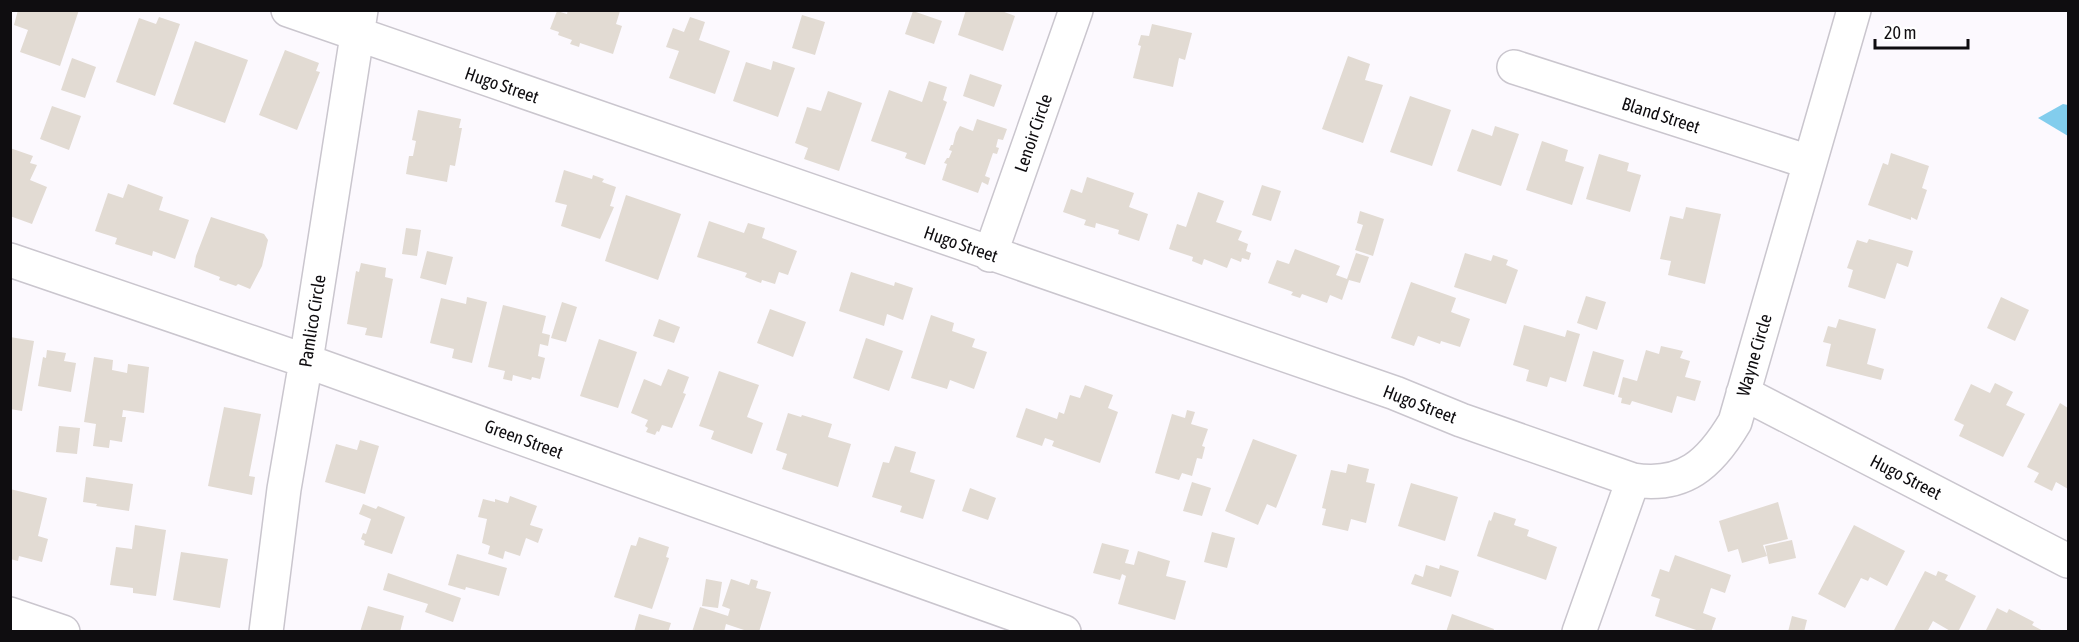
<svg xmlns="http://www.w3.org/2000/svg" width="2079" height="642" viewBox="0 0 2079 642" font-family="'Asap Condensed',sans-serif">
	<style>
		.water { fill: #82cded }
		.building { fill: #e2dbd3 }
		.lines { fill: none; stroke-linecap: round; stroke-linejoin: round }
		.minor-casing { stroke: #cac6ce; stroke-width: 36 }
		.minor { stroke: #fff; stroke-width: 33 }
		.labels { text-anchor: middle; dominant-baseline: central; stroke-width: 4.5; stroke-linejoin: round; paint-order: stroke }
		.street-label { font-size: 18px; fill: #0f0d10; stroke: #fff }
	</style>
	<rect width="100%" height="100%" fill="#fcf9fe"/>
	<path class="water" d="M2063,104L2068,105V136L2038,118Z"/>
	<path class="building" d="M18,10H79L60,66L20,52L28,30L14,25Z
		M568,10L620,11L616,24L622,26L613,54L580,43L579,47L570,44L572,40L558,35L559,32L550,29L557,11L567,14Z
		M966,10H999L1015,16L1003,51L958,35Z
		M913,11L942,21L934,44L905,34Z
		M802,15L825,22L815,55L792,48Z
		M159,17L180,24L155,96L116,82L139,18L156,24Z
		M690,17L705,22L699,40L730,51L715,94L669,78L679,51L666,47L673,28L684,32Z
		M1152,24L1192,33L1185,60L1179,58L1173,87L1133,78L1141,46L1138,45L1141,35L1149,36Z
		M195,41L248,60L225,123L173,104Z
		M285,50L319,63L316,71L320,72L297,130L259,115Z
		M1348,56L1370,64L1365,80L1383,85L1363,143L1322,129Z
		M72,58L96,67L85,98L61,90Z
		M773,61L795,68L778,117L733,101L746,62L771,70Z
		M970,74L1002,85L994,107L963,96Z
		M929,81L947,87L943,100L947,102L925,165L905,158L907,153L871,141L889,90L922,102Z
		M828,91L862,103L839,171L804,159L808,148L795,143L807,107L821,111Z
		M1410,96L1451,110L1432,166L1390,152Z
		M52,106L81,116L69,150L40,139Z
		M418,110L461,119L459,128H462L455,166L450,165L447,182L406,174L409,156H413L416,141L412,140Z
		M977,119L1007,129L1003,140L998,139L996,147L999,148L997,154L993,153L985,176L990,178L988,185L982,182L978,193L942,180L947,164L944,163L947,158H949L952,151L949,150L951,145H953L956,133L960,126L973,131Z
		M1495,126L1519,134L1501,186L1457,171L1472,129L1492,136Z
		M1542,141L1568,150L1565,161L1584,167L1572,205L1526,190Z
		M10,148L33,156L30,163L37,165L30,180L47,187L32,224L10,216Z
		M1891,153L1929,166L1922,188L1927,190L1917,220L1911,217V220L1868,205L1883,163L1888,165Z
		M1599,154L1629,163L1627,171L1641,175L1630,212L1586,199Z
		M564,170L592,179L593,175L604,179L602,182L616,187L610,206L614,207L600,239L561,226L567,205L555,202Z
		M1087,177L1134,193L1129,207L1148,214L1139,241L1118,234L1119,230L1096,223L1095,228L1084,225L1086,220L1063,212L1071,189L1082,193Z
		M128,184L163,197L159,210L189,220L175,259L153,251L152,256L115,244L117,238L95,231L108,193L123,198Z
		M1262,185L1281,191L1271,221L1252,215Z
		M1198,192L1224,201L1216,222L1242,231L1238,240L1248,244L1246,251L1251,253L1249,260L1242,258L1241,262L1231,258L1227,268L1204,259L1202,265L1192,261L1193,257L1169,249L1177,224L1186,227Z
		M626,195L681,214L658,280L605,261Z
		M1686,207L1721,214L1705,284L1668,275L1671,261L1660,259L1670,216L1683,219Z
		M1360,211L1384,219L1373,256L1355,250L1363,225L1357,223Z
		M211,217L264,234L268,240L262,266L250,289L238,284L236,286L219,280L220,277L194,267L196,256Z
		M709,221L744,233L748,223L765,228L762,238L797,251L788,275L779,272L775,284L762,280L761,283L745,277L747,273L697,257Z
		M406,228L421,230L417,256L402,254Z
		M1869,239L1913,251L1908,267L1897,263L1885,299L1848,287L1853,270L1847,268L1857,240L1867,243Z
		M1295,249L1340,266L1336,275L1347,279L1356,253L1369,257L1360,283L1349,280L1342,300L1330,295L1327,303L1302,294L1300,298L1291,295L1293,292L1268,283L1277,260L1289,264Z
		M427,251L453,257L446,285L420,278Z
		M1465,253L1491,261L1493,255L1508,260L1506,265L1518,270L1506,304L1454,287Z
		M361,263L386,268L385,277L393,279L382,338L365,335L367,328L347,324L356,271L359,272Z
		M851,272L894,286L895,282L913,288L903,320L887,314L884,326L839,311Z
		M1411,282L1456,298L1451,312L1470,319L1460,347L1441,341L1440,344L1418,336L1414,346L1391,338Z
		M1586,296L1606,302L1597,330L1577,323Z
		M467,297L487,302L472,363L452,358L454,349L430,343L441,298L466,304Z
		M2001,297L2029,310L2015,341L1987,328Z
		M562,302L577,307L566,342L551,338Z
		M503,305L546,316L542,333L550,335L548,346L540,344L538,356L545,358L540,379L532,377L531,380L513,375L512,381L503,379L505,371L488,367Z
		M770,309L806,322L793,357L757,343Z
		M931,315L954,323L952,331L975,339L972,347L987,352L974,389L950,380L947,389L911,378Z
		M659,319L680,327L674,343L653,336Z
		M1839,319L1876,329L1867,364L1884,369L1881,380L1826,366L1831,344L1823,342L1828,326L1836,328Z
		M1524,325L1565,337L1567,330L1580,334L1566,382L1550,377L1547,387L1526,381L1529,370L1513,365Z
		M10,337L34,341L22,411L10,409Z
		M866,338L903,351L889,391L853,378Z
		M599,339L637,352L618,408L580,396Z
		M1661,346L1683,351L1680,358L1690,361L1685,377L1701,381L1695,401L1677,396L1672,413L1632,401L1630,405L1621,403L1622,398L1618,397L1623,377L1637,381L1646,350L1659,354Z
		M47,350L66,353L64,361L76,363L71,392L38,386L43,357L46,358Z
		M1593,351L1624,360L1614,395L1583,386Z
		M94,357L113,360L112,370L127,373L128,364L149,367L144,413L123,410L122,417H126L122,442L110,440L109,448L93,446L96,424L84,422Z
		M668,369L689,377L683,393L686,394L672,428L662,425L659,432L657,431L655,435L646,432L648,428L645,426L648,420L631,413L644,379L661,386Z
		M719,371L759,385L747,417L763,423L752,454L711,439L714,431L699,426Z
		M1995,383L2013,392L2006,405L2025,414L2003,457L1959,436L1964,425L1954,420L1971,384L1990,393Z
		M1085,385L1113,395L1108,408L1118,412L1100,463L1052,446L1054,441L1045,438L1042,446L1016,437L1026,408L1057,419L1059,412L1064,414L1070,395L1080,398Z
		M2060,403L2068,408V489L2056,482L2052,491L2034,482L2039,473L2027,467Z
		M224,407L261,414L249,476L255,477L252,495L208,486Z
		M1187,410L1195,412L1191,424L1208,429L1202,446L1205,447L1202,459L1197,458L1192,476L1182,473L1179,480L1155,473L1172,414L1185,418Z
		M788,413L801,417L802,415L832,424L828,437L851,444L838,487L782,469L787,454L776,450Z
		M59,426L80,428L77,454L56,452Z
		M1253,439L1297,455L1276,508L1267,504L1258,525L1225,511Z
		M360,440L379,446L365,494L325,482L336,444L357,450Z
		M895,446L916,452L910,472L935,480L923,519L900,512L902,506L872,497L883,462L889,463Z
		M1348,464L1369,469L1366,482L1375,484L1366,523L1351,519L1348,531L1322,525L1326,509L1322,508L1331,470L1346,473Z
		M86,477L133,484L129,511L96,506L97,504L83,502Z
		M1192,482L1211,488L1202,516L1183,511Z
		M1411,483L1458,497L1445,541L1398,526Z
		M970,488L996,498L988,520L962,511Z
		M10,489L47,498L38,536L48,539L42,562L19,556L18,561L10,559Z
		M510,496L537,506L530,525L543,529L538,543L526,538L520,556L505,551L503,559L488,554L490,546L482,543L487,519L478,517L483,499L495,502V499L508,503Z
		M1778,502L1788,539L1763,545L1767,556L1742,563L1738,549L1728,552L1719,521Z
		M363,504L376,509L378,506L405,517L392,554L364,545L365,541L361,539L363,533L366,534L371,519L359,514Z
		M1494,512L1516,519L1514,525L1529,530L1527,536L1557,547L1546,580L1477,556L1489,520L1491,521Z
		M135,525L166,530L156,596L133,593V588L110,585L116,547L132,549Z
		M1854,525L1905,551L1887,586L1870,577L1868,581L1861,578L1845,608L1818,594Z
		M1212,532L1235,538L1227,568L1204,562Z
		M639,537L669,547L666,557L669,558L652,609L614,597L631,545L636,546Z
		M1792,540L1796,558L1769,564L1765,546Z
		M1102,543L1129,550L1125,563L1134,565L1138,551L1170,561L1166,576L1186,581L1175,620L1118,604L1126,576L1122,574L1120,580L1093,573Z
		M181,552L228,559L220,608L173,600Z
		M457,554L507,568L499,596L466,587L465,590L448,585Z
		M1675,555L1731,575L1725,593L1711,588L1703,613L1716,618L1711,632H1702L1655,616L1660,599L1651,596L1660,569L1669,572Z
		M1426,565L1439,569L1440,565L1459,571L1451,597L1411,584L1415,574L1423,577Z
		M1925,571L1936,576L1938,571L1948,575L1945,580L1976,596L1958,632H1952L1933,621L1927,632H1893Z
		M388,573L461,598L453,622L425,612L428,604L383,590Z
		M706,579L722,582L718,608L702,606Z
		M731,579L749,585L751,579L758,581L756,588L771,592L759,632H750L726,624L724,632H692L700,607L728,616L730,609L722,606Z
		M368,606L404,616L400,632H360Z
		M1997,608L2007,613L2009,609L2034,622L2032,625L2045,632H1985Z
		M639,614L671,623L668,632H634Z
		M1452,614L1494,629L1493,632H1446Z
		M1792,616L1807,620L1804,632H1788Z"/>
	<g class="lines">
		<defs>
			<path id="minor" d="M288,10L1395,393L1461,420L1633,480C1684,488 1710,464 1735,422L1854,10
				M1514,67L1809,162
				M990,255L1076,10
				M10,260L306,361L1064,632
				M1743,393L2068,561
				M10,614L63,632
				M266,632L284,489L306,361L361,10
				M1579,632L1633,480"/>
		</defs>
		<use href="#minor" class="minor-casing"/>
		<use href="#minor" class="minor"/>
	</g>
	<g class="labels">
		<g class="street-label">
			<text transform="translate(502 85) rotate(19)">Hugo Street</text>
			<text transform="translate(1661 115) rotate(18)">Bland Street</text>
			<text transform="translate(1033 133) rotate(-71)">Lenoir Circle</text>
			<text transform="translate(961 244) rotate(19)">Hugo Street</text>
			<text transform="translate(312 321) rotate(-81)">Pamlico Circle</text>
			<text transform="translate(1754 355) rotate(-74)">Wayne Circle</text>
			<text transform="translate(1420 404) rotate(21)">Hugo Street</text>
			<text transform="translate(524 439) rotate(20)">Green Street</text>
			<text transform="translate(1906 477) rotate(27)">Hugo Street</text>
		</g>
	</g>
	<rect width="2079" height="642" fill="none" stroke="#0f0d10" stroke-width="24"/>
	<path d="M1875 39v9h93v-9" fill="none" stroke="#0f0d10" stroke-width="3"/>
	<text x="1884" y="39" font-size="18" fill="#0f0d10" stroke="#ffffff" stroke-width="4.5" paint-order="stroke">20 m</text>
</svg>
